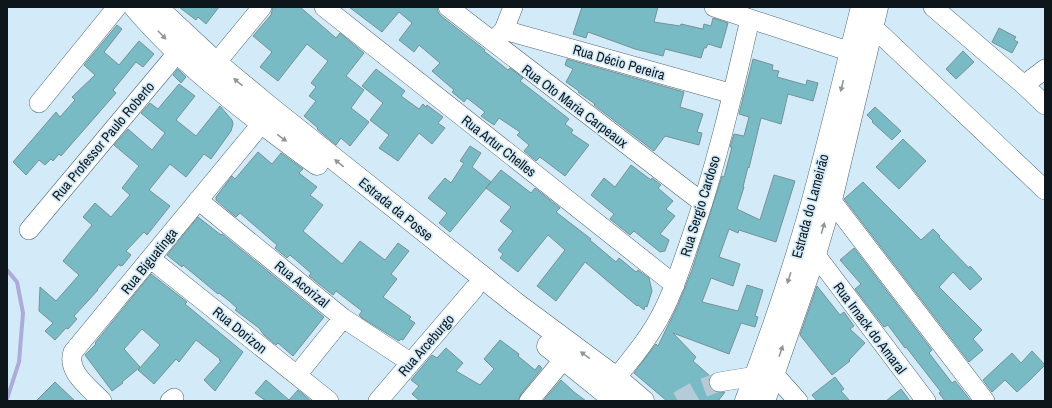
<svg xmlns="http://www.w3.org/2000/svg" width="1052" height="408" viewBox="0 0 1052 408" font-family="'Archivo Narrow',sans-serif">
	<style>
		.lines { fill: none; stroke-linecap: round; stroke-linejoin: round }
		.stream { stroke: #acabda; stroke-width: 4 }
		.building { fill: #79bbc4; stroke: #769296 }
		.minor-tunnel { stroke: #b5cbd8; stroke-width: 19; stroke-dasharray: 19 10; stroke-linecap: butt }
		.minor-casing { stroke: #516672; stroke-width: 20 }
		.major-casing { stroke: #516672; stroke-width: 23 }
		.minor { stroke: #fff; stroke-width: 19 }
		.major { stroke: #fff; stroke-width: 22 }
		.oneway { fill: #929698 }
		.labels { text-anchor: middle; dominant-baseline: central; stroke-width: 3.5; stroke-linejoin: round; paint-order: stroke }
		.street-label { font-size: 14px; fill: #0d161a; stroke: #d3ebf9 }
	</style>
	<rect width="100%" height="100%" fill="#d3ebf9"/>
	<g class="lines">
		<path class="stream" d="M7,270L17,282L23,313L19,362L7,399"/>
	</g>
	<path class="building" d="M179,7H219L206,24L198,17L196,20Z
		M273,7H300L336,38L340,33L364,53L346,76L364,90L351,108L369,122L350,146L341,138L336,145L317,129L318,128L304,116L316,101L309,96L316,87L311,83L328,61L307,44L278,81L260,67L272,52L253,36L271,15Z
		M349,7H437L438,12L441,16L485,50L484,51L508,70L510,68L523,78L520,81L569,119L565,124L573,130L571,133L589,145L565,176L540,157L536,161L524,151L529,145L517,135L520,132L499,118L494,125L481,116L485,112L467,98L464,102L452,92L454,90L432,71L440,63L419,45L414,52L399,40L412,23L399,12L382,32Z
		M582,7H658L654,22L680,26L681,24L703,29L704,24L711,26L713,18L728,23L721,48L708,44L706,48H704L701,58L665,49L663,56L635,49L588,32L586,38L573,34Z
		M117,25L122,29L104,52L119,65L139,41L154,54L143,67L136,62L113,90L116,93L61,156L59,154L53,161L51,159L45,165L39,160L26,175L13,162L56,112L60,117L75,100L72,97L95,75L84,65Z
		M999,28L1016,37L1014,40L1018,42L1012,53L992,42Z
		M963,51L974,62L956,79L946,69Z
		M567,59L684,92L680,107L703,114L697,132L702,133L699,145L665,136L654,151L594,105L595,104L578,92L579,91L566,82L573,69L565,65Z
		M753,59L773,65L772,70L779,71L777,77L806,85L807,80L818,83L813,101L788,94L781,124L761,118L749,168L748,167L743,187H744L737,209L760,220L774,175L795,181L776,242L739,230L738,233L729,229L719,257L740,264L733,286L711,278L702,302L738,311L747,285L763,290L755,316L758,317L755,327L741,323L729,354L673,333L696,357L693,361L710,376L708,383L711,389L715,392H725L718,401H667L634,373L656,344L658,346L678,305L692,270L722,176L724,177L732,147H730L734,134L744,136L749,117L739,114Z
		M178,69L186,77L181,83L173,75Z
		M376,69L405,91L401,96L419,109L423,104L426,107L427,105L443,117L438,123L445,128L432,144L419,133L398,161L379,148L389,135L370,120L383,103L362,86Z
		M179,84L195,96L176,120L196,136L220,106L232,120L233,124L231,131L211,159L204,154L186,177L170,164L149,190L170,206L147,235L144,232L126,251L131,255L123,265L120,266L119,264L97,290H98L74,316L77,319L68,329L66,328L55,340L45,331L53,323L39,311L40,287L56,301L79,275L63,261L92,225L83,217L95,203L111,217L130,195L122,188L139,166L114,145L128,129L152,150L165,133L141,113L150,103L158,109Z
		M875,107L901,131L892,140L872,122L873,121L867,115Z
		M903,139L926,161L899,189L876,167Z
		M470,146L481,153L472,167L491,182L450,232L439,223L447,213L428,198L445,178L451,183L464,163L460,161Z
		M258,152L272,164L281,153L303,169L299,173L317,187L310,195L323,205L303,231L342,264L360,241L385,260L398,243L409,251L391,274L397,279L383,297L411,317L409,319L415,323L403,340L401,339L399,341L362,318L359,315L362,311L336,291L333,295L309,276L311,273L290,255L287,258L275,248L277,245L240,213L236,217L216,200V197L232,176L235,179Z
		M631,165L651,180L652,178L661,185L658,188L673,201L666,209L675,216L660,234L669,240L665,251L660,252L634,231L630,235L610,219L614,214L591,195L604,178L615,187Z
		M501,170L531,193L535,188L560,208L556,212L591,239L590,240L616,262L619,258L636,272L638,270L649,278L652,291L647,307L645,306L644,310L638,305L637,306L585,262L556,301L537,286L565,250L548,235L518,272L500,258L503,254L498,250L513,231L500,221L511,207L486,188Z
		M863,182L921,240L933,229L940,236L939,237L969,268L970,266L982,279L970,290L953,272L939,287L982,330L973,339L983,350L969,362L844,199Z
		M198,217L221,235L222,234L324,317L293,356L278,343L276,345L264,335L259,328L235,310L237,308L228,300L219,293L218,294L183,265L182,267L167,255Z
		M854,248L932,350L929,353L952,383L955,381L971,401H945L939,393L941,392L906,347L905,348L888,325L884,327L855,289L861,284L840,260Z
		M151,274L187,302L185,304L243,352L215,391L204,380L221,361L219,360L220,359L196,340L179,362L176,359L154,384L138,370L160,345L142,329L124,349L140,367L122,382L123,383L112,391L85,355L96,344L95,343Z
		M817,286L840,315L844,312L854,326L850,329L865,343L849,360L850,361L832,375L800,335Z
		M500,340L519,354L518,356L535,370L539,365L542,368L521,394L518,401H420L412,394L419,386L411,380L432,355L437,358L446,348L463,363L456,371L480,385L494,369L484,359Z
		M1032,351L1045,365L1031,379L1017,392L1005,380L992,392L983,380L1012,353L1021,363Z
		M835,377L844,389L841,391L850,401H817L812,395Z
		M266,380L289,400L298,390L311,401H266L255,393Z
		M561,380L574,392L586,401H543Z
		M55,382L75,401H36Z
		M901,389L910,401H886Z"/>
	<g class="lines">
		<path class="minor-tunnel" d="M678,401L697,390L719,382"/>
		<defs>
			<path id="minor" d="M324,7L675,285
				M448,7L703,203
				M714,7L851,52
				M933,7L1024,85L1045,105
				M873,27L1045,190
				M504,30L733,94
				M496,38L504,30L513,7
				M216,63L262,7
				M1024,85L1045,69
				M39,103L117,7
				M198,200L343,318L410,362
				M831,200L985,401
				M29,230L178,52
				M815,254L926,401
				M151,259L329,401
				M773,373L798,401
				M297,375L343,318
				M616,378C634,356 652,334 664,309C675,287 682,264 690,241C716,168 733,93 750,19
				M719,382L756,376
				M102,401C90,388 66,372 73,352L262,123
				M170,401L174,398
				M378,401L474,289
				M529,401L564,359"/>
			<path id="major" d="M135,7C187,68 253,117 317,164
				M156,7L216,63L269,107L515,303L616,378L643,401
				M548,346L616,401
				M746,401C770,339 792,275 810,211C829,143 845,75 862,7
				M764,401L815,254L831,200L877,7"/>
		</defs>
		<use href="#minor" class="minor-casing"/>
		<use href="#major" class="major-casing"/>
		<use href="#minor" class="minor"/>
		<use href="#major" class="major"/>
	</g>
	<defs><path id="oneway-solid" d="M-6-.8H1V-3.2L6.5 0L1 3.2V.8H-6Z"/></defs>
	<g class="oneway">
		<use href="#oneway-solid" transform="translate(162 35) rotate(46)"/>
		<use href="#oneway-solid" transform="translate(238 82) rotate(-140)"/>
		<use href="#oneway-solid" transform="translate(842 86) rotate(104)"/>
		<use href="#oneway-solid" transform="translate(282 138) rotate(36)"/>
		<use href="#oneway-solid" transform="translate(339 163) rotate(-141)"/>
		<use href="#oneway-solid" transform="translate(823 228) rotate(-74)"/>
		<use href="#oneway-solid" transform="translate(789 278) rotate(108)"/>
		<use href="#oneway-solid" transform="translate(781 351) rotate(-71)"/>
		<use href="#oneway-solid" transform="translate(585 355) rotate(-144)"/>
	</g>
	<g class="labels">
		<g class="street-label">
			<text transform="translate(619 62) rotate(16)">Rua Décio Pereira</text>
			<text transform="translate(575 106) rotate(37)">Rua Oto Maria Carpeaux</text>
			<text transform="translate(103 141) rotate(-50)">Rua Professor Paulo Roberto</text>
			<text transform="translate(499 146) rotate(38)">Rua Artur Chelles</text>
			<text transform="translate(700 206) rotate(-73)">Rua Sergio Cardoso</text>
			<text transform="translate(810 206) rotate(-75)">Estrada do Lameirão</text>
			<text transform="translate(396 209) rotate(39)">Estrada da Posse</text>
			<text transform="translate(149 261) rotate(-51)">Rua Biguatinga</text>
			<text transform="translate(302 284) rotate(39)">Rua Acorizal</text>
			<text transform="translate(870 328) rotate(53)">Rua Irnack do Amaral</text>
			<text transform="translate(240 330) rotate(39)">Rua Dorizon</text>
			<text transform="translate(426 345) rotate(-49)">Rua Arceburgo</text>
		</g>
	</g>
	<rect width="1052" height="408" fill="none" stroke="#0d161a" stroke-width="16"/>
</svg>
